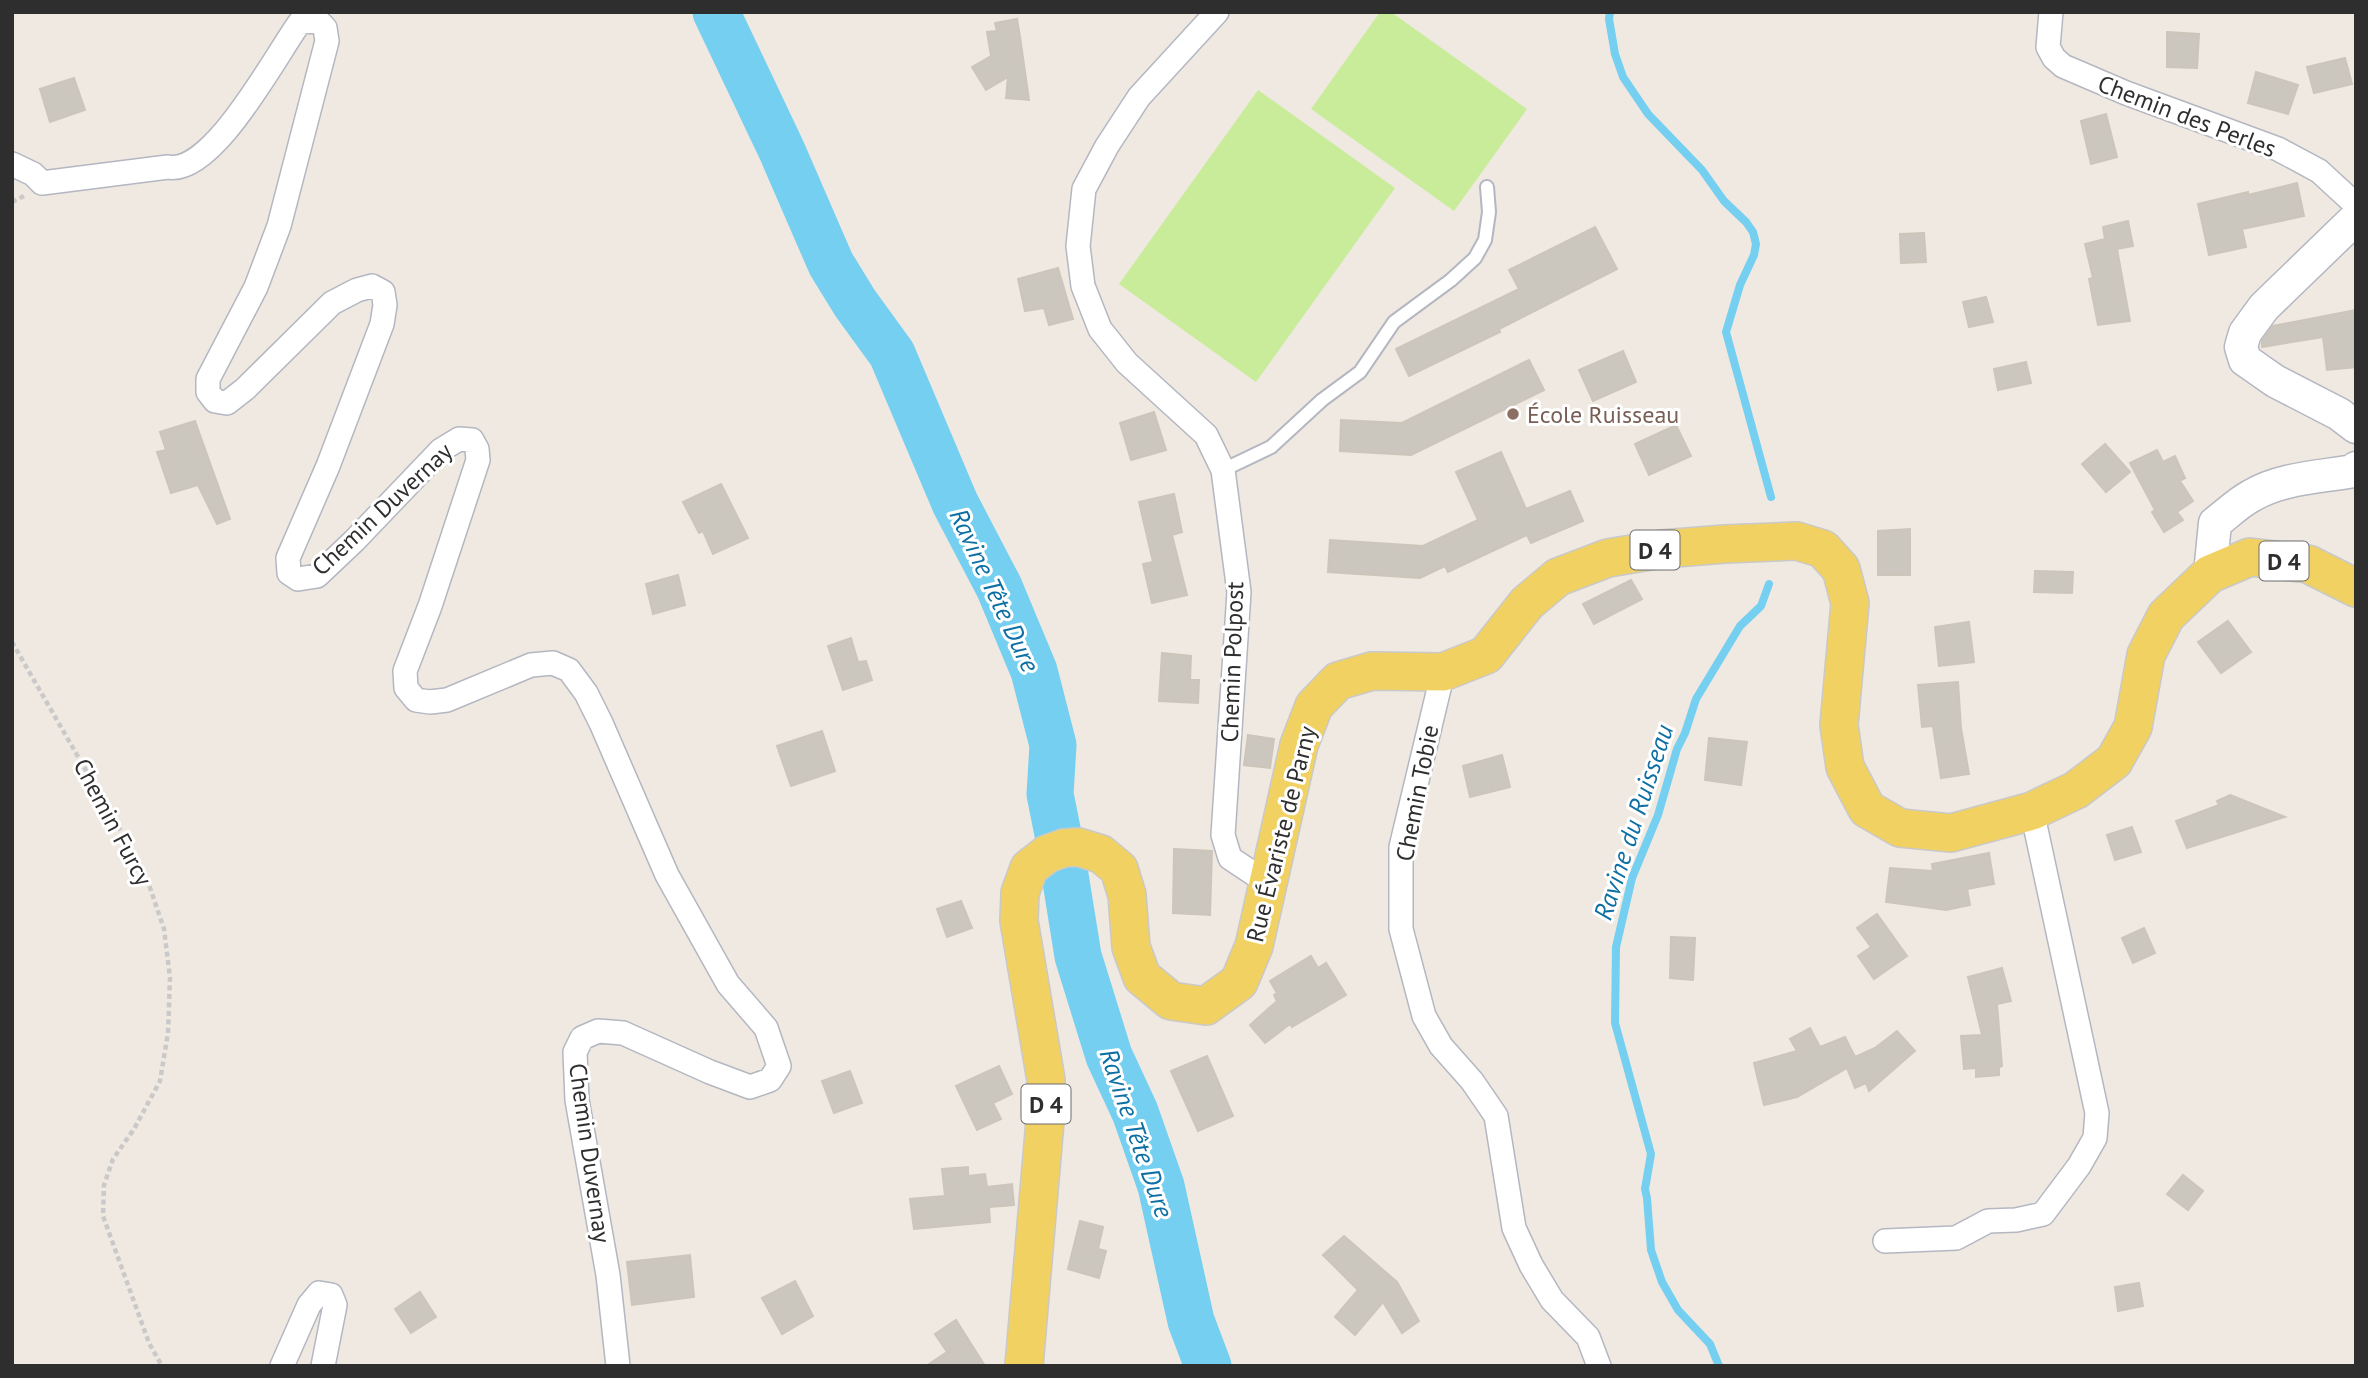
<svg xmlns="http://www.w3.org/2000/svg" width="2368" height="1378" viewBox="0 0 2368 1378" font-family="'PT Sans',sans-serif">
	<style>
		.pitch { fill: #c9ec9a }
		.lines { fill: none; stroke-linecap: round; stroke-linejoin: round }
		.stream { stroke: #75cff0; stroke-width: 8 }
		.river { stroke: #75cff0; stroke-width: 47 }
		.building { fill: #cbc7bf; stroke: #cbc5ba; stroke-width: 2 }
		.lane-casing { stroke: #b4b7c1; stroke-width: 16 }
		.street-casing { stroke: #b4b7c1; stroke-width: 26 }
		.secondary-casing { stroke: #b4b7c1; stroke-width: 35 }
		.primary-casing { stroke: #c9c9c9; stroke-width: 40 }
		.path { stroke: #c9c9c9; stroke-width: 4.5; stroke-dasharray: 5 3.5; stroke-linecap: butt }
		.lane { stroke: #fff; stroke-width: 12 }
		.street { stroke: #fff; stroke-width: 23 }
		.secondary { stroke: #fff; stroke-width: 32 }
		.primary { stroke: #f2d163; stroke-width: 37 }
		.education-dot { fill: #8d6e63; stroke: #fff; stroke-width: 2.5 }
		.labels { text-anchor: middle; dominant-baseline: central; stroke-width: 6; stroke-linejoin: round; paint-order: stroke }
		.shield { fill: #fff; stroke: #6d6d6d; stroke-width: 2 }
		.shield-label { font-size: 23px; font-weight: bold; fill: #2e2e2e }
		.street-label { font-size: 24px; fill: #2e2e2e; stroke: #fff }
		.education-label { font-size: 24px; fill: #785e54; stroke: #fff; text-anchor: start }
		.water-label { font-size: 26px; font-style: italic; fill: #0d6fa3; stroke: #fff }
	</style>
	<rect width="100%" height="100%" fill="#efe9e1"/>
	<path class="pitch" d="M1380,12H1391L1527,109L1454,211L1311,109Z
		M1258,90L1395,188L1256,382L1119,284Z"/>
	<g class="lines">
		<path class="stream" d="M1610,12L1609,19L1615,54L1623,77L1648,114L1702,170L1724,201L1746,222L1753,232L1756,244L1754,255L1740,285L1726,332L1771,497
			M1719,1366L1710,1344L1678,1310L1662,1282L1651,1250L1647,1198L1645,1189L1651,1154L1615,1023L1616,947L1632,878L1658,815L1677,749L1685,733L1696,699L1740,626L1761,606L1769,584"/>
		<path class="river" d="M716,12L782,151L831,264L855,303L892,354L955,503L999,587L1034,671L1053,745L1050,794L1060,844L1078,956L1109,1056L1135,1112L1161,1186L1191,1321L1208,1366"/>
	</g>
	<path class="building" d="M1017,19L1020,37L1029,100L1006,98L1008,77L986,90L972,67L991,56L987,32L997,31L995,23Z
		M2167,32L2199,34L2197,68L2167,67Z
		M2345,58L2352,84L2314,93L2307,67Z
		M2256,72L2298,85L2288,114L2248,103Z
		M74,78L85,110L50,122L40,89Z
		M2106,114L2117,157L2091,164L2081,121Z
		M2297,183L2304,216L2242,229L2246,247L2209,255L2198,204L2248,192V195Z
		M2128,221L2133,246L2117,249L2130,321L2098,325L2089,279L2093,278L2085,244L2105,239L2103,227Z
		M1595,227L1617,269L1499,329L1500,332L1409,376L1396,349L1519,289L1509,270Z
		M1924,233L1926,262L1901,263L1900,234Z
		M1058,268L1073,319L1049,325L1044,308L1025,311L1018,279Z
		M1986,297L1993,322L1969,327L1963,302Z
		M2356,310V367L2327,370L2323,337L2262,347V341L2273,326Z
		M1623,351L1636,382L1593,401L1579,370Z
		M1529,360L1544,390L1411,455L1340,451L1341,420L1402,423Z
		M2026,362L2031,383L1998,390L1994,369Z
		M1154,412L1166,450L1131,460L1120,423Z
		M195,421L230,519L217,524L198,485L171,493L157,452L166,450L160,432Z
		M1676,425L1691,456L1649,475L1635,444Z
		M2105,444L2130,472L2106,492L2082,464Z
		M2157,450L2163,462L2175,456L2185,478L2180,481L2193,501L2177,512L2183,520L2164,532L2152,512L2155,510L2130,463Z
		M1501,452L1526,509L1570,491L1583,521L1531,543L1527,535L1448,572L1445,566L1420,578L1328,572L1330,540L1423,546L1478,520L1456,472Z
		M721,484L748,538L713,554L703,531L699,533L683,502Z
		M1174,494L1182,532L1172,535L1187,595L1152,603L1143,564L1153,562L1139,502Z
		M1910,529V575H1878V531Z
		M2035,571L2073,572L2072,593L2034,592Z
		M678,575L685,605L653,614L646,584Z
		M1631,580L1642,599L1594,624L1583,604Z
		M2228,621L2251,652L2221,673L2198,642Z
		M1969,622L1974,662L1939,666L1935,627Z
		M851,638L858,662L866,661L872,680L843,690L828,646Z
		M1162,653L1191,656L1190,680H1199L1198,703L1159,701Z
		M1958,682L1961,728L1969,774L1941,778L1933,726L1922,727L1918,685Z
		M822,731L835,771L791,786L777,746Z
		M1248,735L1274,739L1270,768L1244,765Z
		M1709,738L1747,742L1741,785L1705,780Z
		M1502,755L1510,787L1470,797L1463,766Z
		M2230,795L2285,817L2187,848L2176,821L2219,805L2217,801Z
		M2132,827L2141,852L2115,860L2107,835Z
		M1174,849L1212,851L1210,915L1173,913Z
		M1989,853L1994,884L1967,889L1970,905L1946,910L1886,902L1890,868L1933,871L1932,864Z
		M961,901L972,928L947,937L937,909Z
		M1877,914L1907,956L1874,979L1858,956L1871,947L1857,928Z
		M2144,928L2155,953L2133,963L2122,938Z
		M1671,937L1695,938L1693,980L1670,978Z
		M1311,956L1318,968L1326,963L1346,995L1292,1027L1290,1024L1265,1043L1250,1025L1277,1001L1274,995L1277,993L1270,981Z
		M2002,968L2011,1001L1997,1004L2002,1066L1999,1067V1075L1976,1077V1068L1964,1069L1961,1036L1982,1035L1968,977Z
		M1810,1028L1820,1047L1845,1037L1855,1057L1875,1048L1897,1031L1915,1051L1869,1091L1866,1083L1855,1088L1847,1068L1797,1097L1764,1105L1754,1063L1797,1051L1790,1039Z
		M1207,1056L1233,1116L1198,1131L1171,1071Z
		M999,1066L1012,1094L993,1103L1001,1119L977,1130L956,1086Z
		M850,1071L862,1103L834,1113L822,1081Z
		M968,1167V1176L985,1174L987,1187L1012,1184L1014,1205L989,1207L990,1222L914,1229L910,1199L945,1196L942,1169Z
		M2183,1175L2203,1191L2188,1210L2167,1194Z
		M1080,1221L1103,1227L1098,1249L1106,1251L1099,1278L1068,1269Z
		M1344,1236L1397,1282L1419,1321L1402,1333L1383,1302L1355,1335L1335,1317L1358,1290L1323,1255Z
		M690,1255L694,1297L632,1305L627,1262Z
		M795,1281L813,1316L782,1334L762,1298Z
		M2139,1283L2143,1306L2118,1311L2115,1287Z
		M420,1292L436,1317L411,1333L395,1309Z
		M956,1320L985,1366H926L947,1352L935,1334Z"/>
	<g class="lines">
		<defs>
			<path id="lane" d="M1223,470L1271,447L1322,400L1360,372L1394,322L1451,280L1475,258L1485,240L1489,212L1487,187"/>
			<path id="street" d="M1217,12L1139,97L1107,146L1084,189L1078,246L1083,286L1100,329L1127,363L1206,435L1223,470L1239,592L1223,835L1230,858L1257,876L1270,881
				M2051,12L2048,47L2054,58L2063,66L2126,93L2278,149L2319,171L2356,205
				M12,164L33,174L42,183L168,167C213,176 277,53 300,22L318,21L325,28L327,41L279,226L256,287L208,379V392L215,401L227,403L245,389L332,303L357,290L372,286L383,292L385,305L382,324L328,466L288,558L289,573L298,579L317,576L354,541L441,450L459,439L472,440L477,449L478,460L430,606L405,671L406,688L416,700L430,702L447,700L531,665L553,663L569,670L586,693L601,723L667,875L728,984L766,1028L779,1066L770,1080L750,1087L710,1072L623,1033L598,1031L582,1038L575,1052L577,1100L608,1275L618,1366
				M1443,672L1401,847V929L1424,1016L1441,1046L1472,1081L1496,1116L1514,1228L1531,1265L1552,1300L1588,1337L1599,1366
				M1885,1241L1956,1238L1988,1221L2016,1220L2043,1214L2079,1166L2095,1138L2097,1113L2032,811
				M282,1366L309,1305L319,1293L331,1295L335,1305L323,1366"/>
			<path id="secondary" d="M2356,218L2264,307L2245,333L2241,347L2245,360L2275,381L2339,414L2356,427
				M2210,574L2215,523C2227,514 2238,503 2251,496C2281,478 2320,477 2354,471L2356,468"/>
			<path id="primary" d="M1024,1366L1045,1121L1046,1080L1019,921L1020,893L1029,868L1047,854L1064,848L1078,847L1101,854L1119,869L1127,895L1131,947L1142,977L1171,1001L1206,1006L1239,982L1254,946L1299,745L1314,706L1338,681L1372,671L1443,672L1486,655L1527,603L1558,577L1608,558L1662,549L1725,544L1797,541L1823,549L1841,569L1850,603L1839,725L1845,767L1867,809L1900,828L1951,833L2032,811L2076,790L2114,761L2133,727L2146,655L2166,616L2210,574L2250,557L2308,564L2356,588"/>
		</defs>
		<use href="#lane" class="lane-casing"/>
		<use href="#street" class="street-casing"/>
		<use href="#secondary" class="secondary-casing"/>
		<use href="#primary" class="primary-casing"/>
		<path class="path" d="M12,202L24,196
			M12,642L145,873L164,929L170,978L168,1033L160,1081L134,1129L113,1159L104,1185L103,1216L149,1343L162,1366"/>
		<use href="#lane" class="lane"/>
		<use href="#street" class="street"/>
		<use href="#secondary" class="secondary"/>
		<use href="#primary" class="primary"/>
	</g>
	<circle class="education-dot" cx="1513" cy="414" r="7"/>
	<g class="labels">
		<g class="shield">
			<rect x="1630.5" y="530.5" width="49" height="39" rx="5"/>
			<rect x="2259.5" y="541.5" width="49" height="39" rx="5"/>
			<rect x="1021.5" y="1084.5" width="49" height="39" rx="5"/>
		</g>
		<g class="shield-label">
			<text x="1655" y="550">D 4</text>
			<text x="2284" y="561">D 4</text>
			<text x="1046" y="1104">D 4</text>
		</g>
		<g class="street-label">
			<text transform="translate(2187 116) rotate(21)">Chemin des Perles</text>
			<text transform="translate(382 509) rotate(-43)">Chemin Duvernay</text>
			<text transform="translate(1232 662) rotate(-88)">Chemin Polpost</text>
			<text transform="translate(1417 793) rotate(-79)">Chemin Tobie</text>
			<text transform="translate(113 822) rotate(62)">Chemin Furcy</text>
			<text transform="translate(1281 834) rotate(-76)">Rue Évariste de Parny</text>
			<text transform="translate(590 1153) rotate(82)">Chemin Duvernay</text>
		</g>
		<g class="education-label">
			<text x="1527" y="414">École Ruisseau</text>
		</g>
		<g class="water-label">
			<text transform="translate(995 590) rotate(65)">Ravine Tête Dure</text>
			<text transform="translate(1633 822) rotate(-72)">Ravine du Ruisseau</text>
			<text transform="translate(1137 1133) rotate(71)">Ravine Tête Dure</text>
		</g>
	</g>
	<rect width="2368" height="1378" fill="none" stroke="#2e2e2e" stroke-width="28"/>
</svg>
